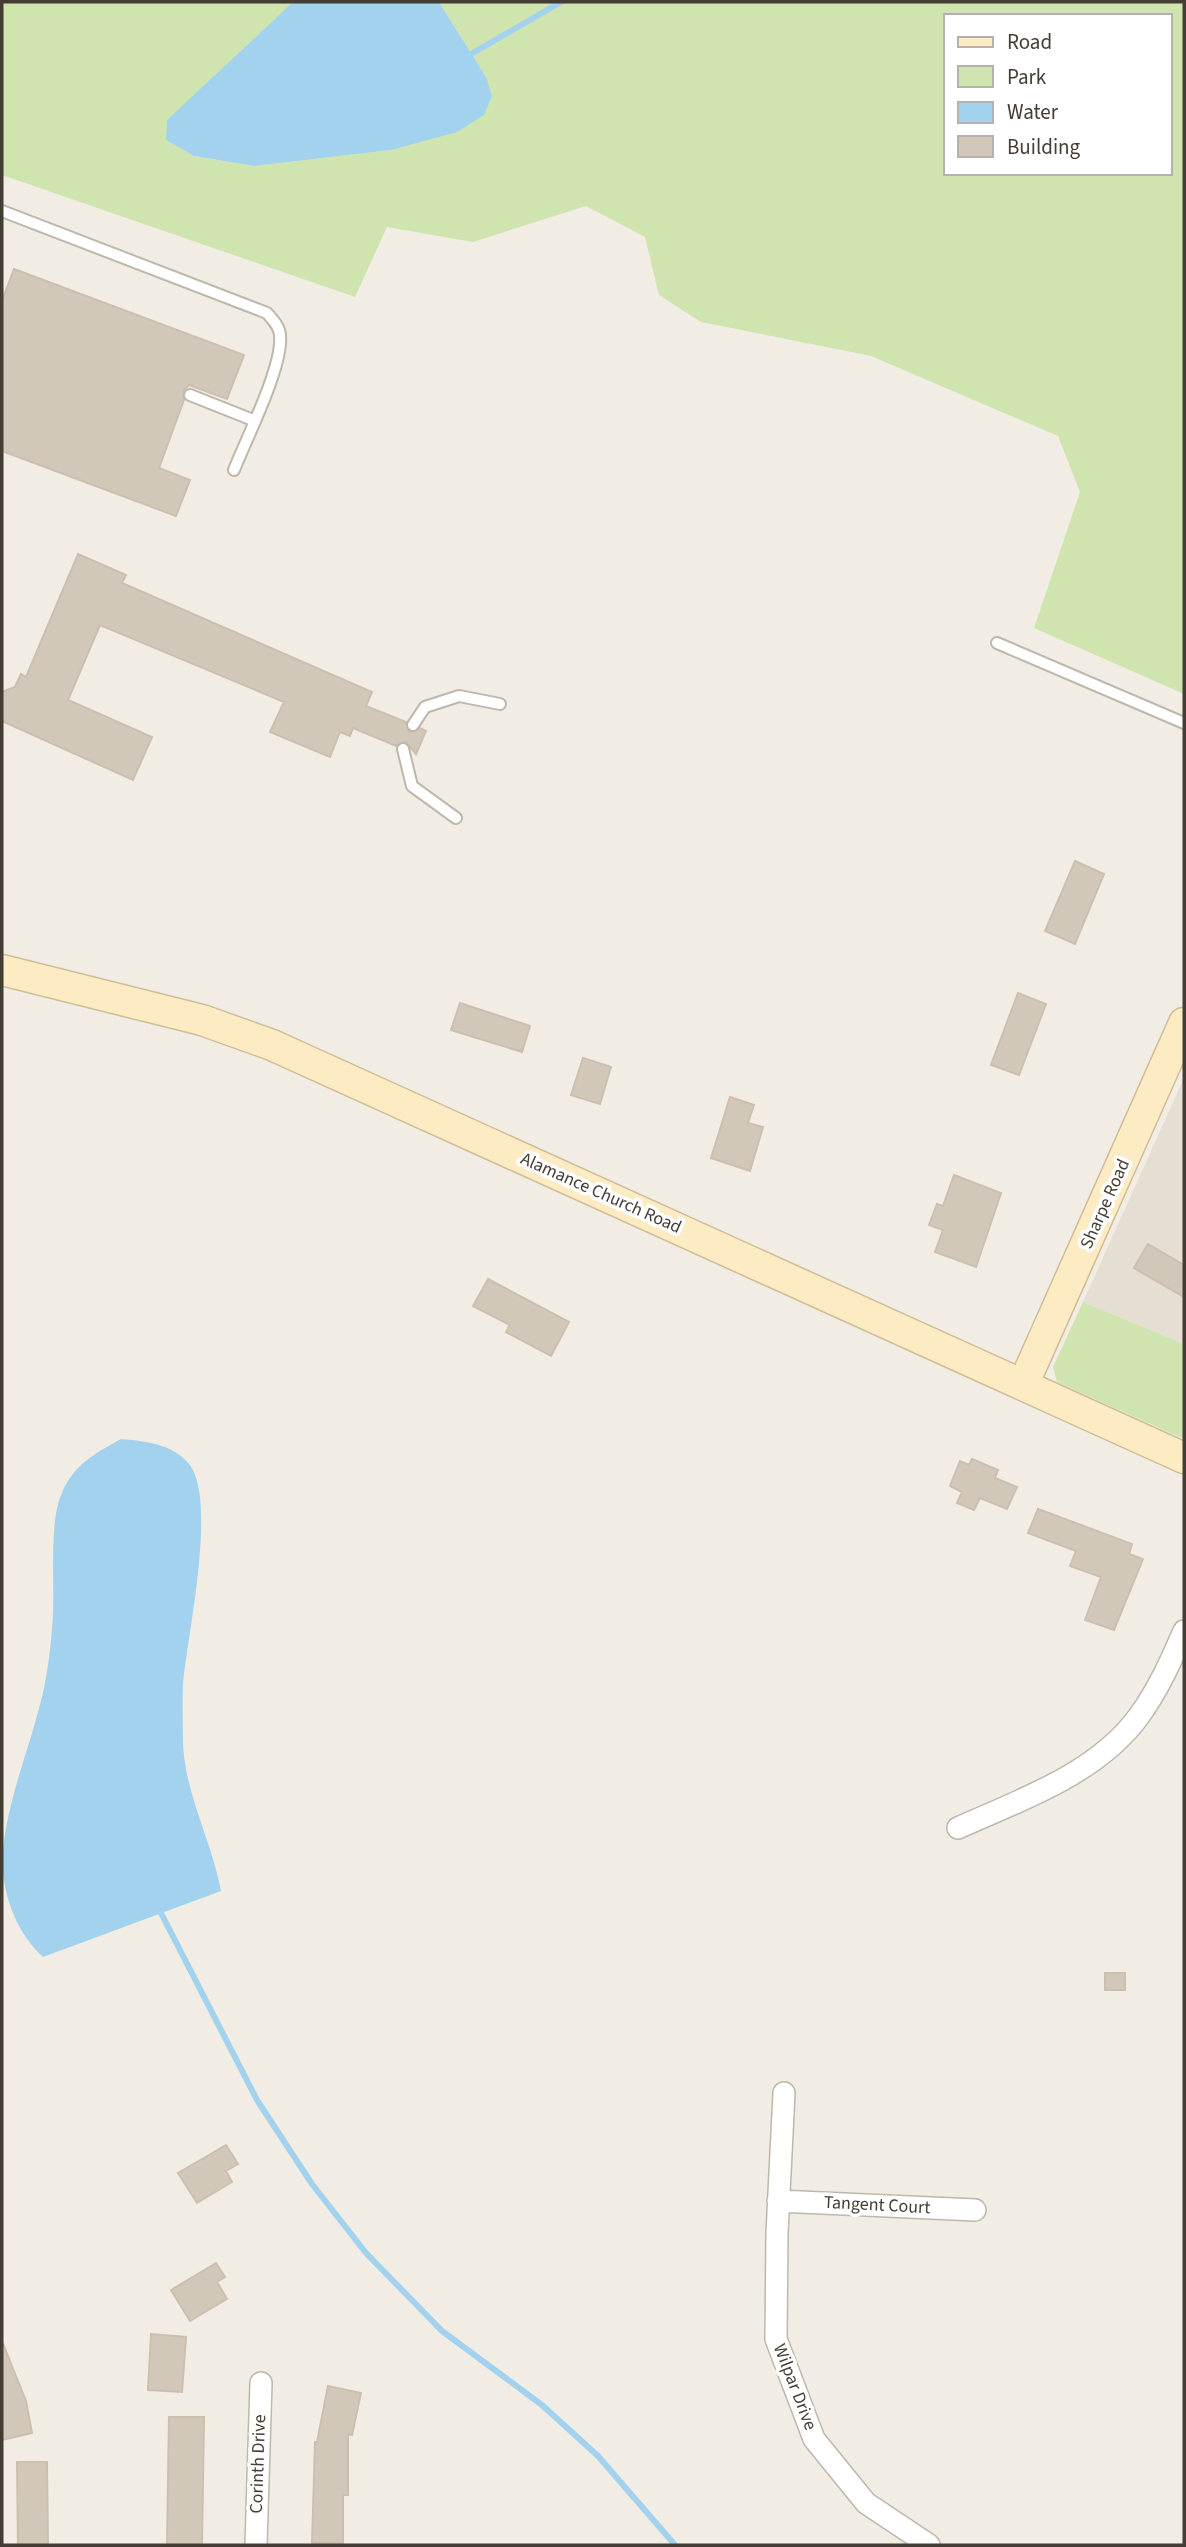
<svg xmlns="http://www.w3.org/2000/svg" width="1186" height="2547" viewBox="0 0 1186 2547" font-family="'Source Sans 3',sans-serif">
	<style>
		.residential { fill: #e5ded2 }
		.green { fill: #cfe4ae; fill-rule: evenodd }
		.water { fill: #a2d2ed }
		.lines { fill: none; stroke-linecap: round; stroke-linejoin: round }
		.stream { stroke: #a2d2ed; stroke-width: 6 }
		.building { fill: #d2c8ba; stroke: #cdbfae; stroke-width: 2 }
		.lane-casing { stroke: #bfb7aa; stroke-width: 14 }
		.street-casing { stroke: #bfb7aa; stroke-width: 24 }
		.secondary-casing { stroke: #d0bd96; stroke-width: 33 }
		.lane { stroke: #fff; stroke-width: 10 }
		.street { stroke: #fff; stroke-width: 21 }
		.secondary { stroke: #fcebc3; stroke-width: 30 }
		.labels { text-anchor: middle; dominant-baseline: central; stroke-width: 7; stroke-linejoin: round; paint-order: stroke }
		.street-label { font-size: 18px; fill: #433d34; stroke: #fff }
	</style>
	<rect width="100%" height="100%" fill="#f1ede4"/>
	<path class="residential" d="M1184,1078V1344L1083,1302Z"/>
	<path class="green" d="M2,2H293L167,121L166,140L194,156L254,166L391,150L486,77L439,2H1184V694L1034,628L1080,492L1058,436L871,356L701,322L659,295L645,237L586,206L473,242L387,227L355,297L2,175ZM946,16H1170V173H946Z
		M1083,1302L1184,1344V1439L1057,1382L1053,1367Z"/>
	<path class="water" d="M293,2H439L486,77L492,96L484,115L457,132L391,150L254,166L194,156L166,140L167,120Z
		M121,1439C145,1441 173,1444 189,1464C218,1499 187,1637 183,1684C182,1703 183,1723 183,1743C185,1795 212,1841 221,1891L43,1957C15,1931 0,1890 3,1851C7,1804 26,1757 38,1712C46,1685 50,1655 52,1628C56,1592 48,1527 61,1495C73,1465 94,1454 121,1439Z"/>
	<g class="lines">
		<path class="stream" d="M464,55L471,54L561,2
			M162,1905L161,1913L257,2100L312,2184L366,2253L442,2331L542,2405L598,2456L675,2545"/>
	</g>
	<path class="building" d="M14,269L244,355L227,399L189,385L183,391L184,400L159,468L190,480L176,516L2,451V301Z
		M78,554L126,575L122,583L372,692L366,706L406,722L409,732L420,728L426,731L416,754L406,742L396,746L353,728L350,736L340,732L330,757L270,732L284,702L100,625L68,700L152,737L133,780L2,721V692L15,687L21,674L26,677Z
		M1075,861L1104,874L1075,944L1045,931Z
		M1018,993L1046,1004L1019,1075L991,1065Z
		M460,1003L530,1026L522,1052L451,1030Z
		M583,1058L611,1067L600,1104L571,1095Z
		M730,1097L754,1105L748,1123L763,1127L750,1171L711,1158Z
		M954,1175L1001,1193L976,1267L935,1252L943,1230L929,1225L937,1204L943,1206Z
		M1148,1244L1184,1265V1297L1134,1268Z
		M488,1279L569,1322L551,1356L506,1332L510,1325L473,1306Z
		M972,1459L998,1470L995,1478L1017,1487L1007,1509L980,1498L974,1510L957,1503L962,1492L950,1486L960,1461L969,1465Z
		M1038,1509L1132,1544L1129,1554L1143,1559L1114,1630L1085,1620L1101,1577L1070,1566L1076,1551L1028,1533Z
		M1105,1973H1125V1990H1105Z
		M226,2145L238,2164L226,2171L232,2182L197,2203L178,2173Z
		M216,2263L225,2277L217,2282L227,2299L190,2321L171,2290Z
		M151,2334L186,2337L182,2392L148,2390Z
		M2,2341L26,2401L32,2433L2,2440Z
		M328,2386L361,2393L352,2435L348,2434V2495H343V2543H312L315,2442H317Z
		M169,2417H204L202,2545H167Z
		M17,2462H47L48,2545H18Z"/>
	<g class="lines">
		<defs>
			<path id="lane" d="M2,211L267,313C273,320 280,327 280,336C283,367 246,439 234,470
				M190,395L253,420
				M997,643L1184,723
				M413,725L425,707L459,696L500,704
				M403,749L412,786L456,818"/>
			<path id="street" d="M958,1828C1020,1800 1097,1774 1139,1716C1158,1690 1171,1661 1184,1631
				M784,2093L777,2233L776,2339L814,2439L866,2503L929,2545
				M778,2201L975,2210
				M256,2545L261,2383"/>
			<path id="secondary" d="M2,970L202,1020L272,1045L1184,1458
				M1023,1385L1184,1023"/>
		</defs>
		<use href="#lane" class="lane-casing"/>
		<use href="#street" class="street-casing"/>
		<use href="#secondary" class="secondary-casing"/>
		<use href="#lane" class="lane"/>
		<use href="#street" class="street"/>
		<use href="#secondary" class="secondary"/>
	</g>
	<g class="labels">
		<g class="street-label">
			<text transform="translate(601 1193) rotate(24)">Alamance Church Road</text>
			<text transform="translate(1105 1204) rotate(-66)">Sharpe Road</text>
			<text transform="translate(877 2205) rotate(3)">Tangent Court</text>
			<text transform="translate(795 2387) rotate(69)">Wilpar Drive</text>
			<text transform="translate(258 2464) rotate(-88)">Corinth Drive</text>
		</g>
	</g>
	<rect width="1186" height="2547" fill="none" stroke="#433d34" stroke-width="7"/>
	<rect x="944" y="14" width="228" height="161" fill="#ffffff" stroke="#b4b1ae" stroke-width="2"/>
	<rect x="958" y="37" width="35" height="10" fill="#fcebc3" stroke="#b4b1ae" stroke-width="2"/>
	<text x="1007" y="49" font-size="21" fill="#433d34">Road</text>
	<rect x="958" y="66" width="35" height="21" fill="#cfe4ae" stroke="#b4b1ae" stroke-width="2"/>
	<text x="1007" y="84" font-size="21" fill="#433d34">Park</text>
	<rect x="958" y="102" width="35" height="21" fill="#a2d2ed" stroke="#b4b1ae" stroke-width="2"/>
	<text x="1007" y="119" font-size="21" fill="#433d34">Water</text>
	<rect x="958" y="136" width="35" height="21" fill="#d2c8ba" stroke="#b4b1ae" stroke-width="2"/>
	<text x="1007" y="154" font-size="21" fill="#433d34">Building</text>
</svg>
